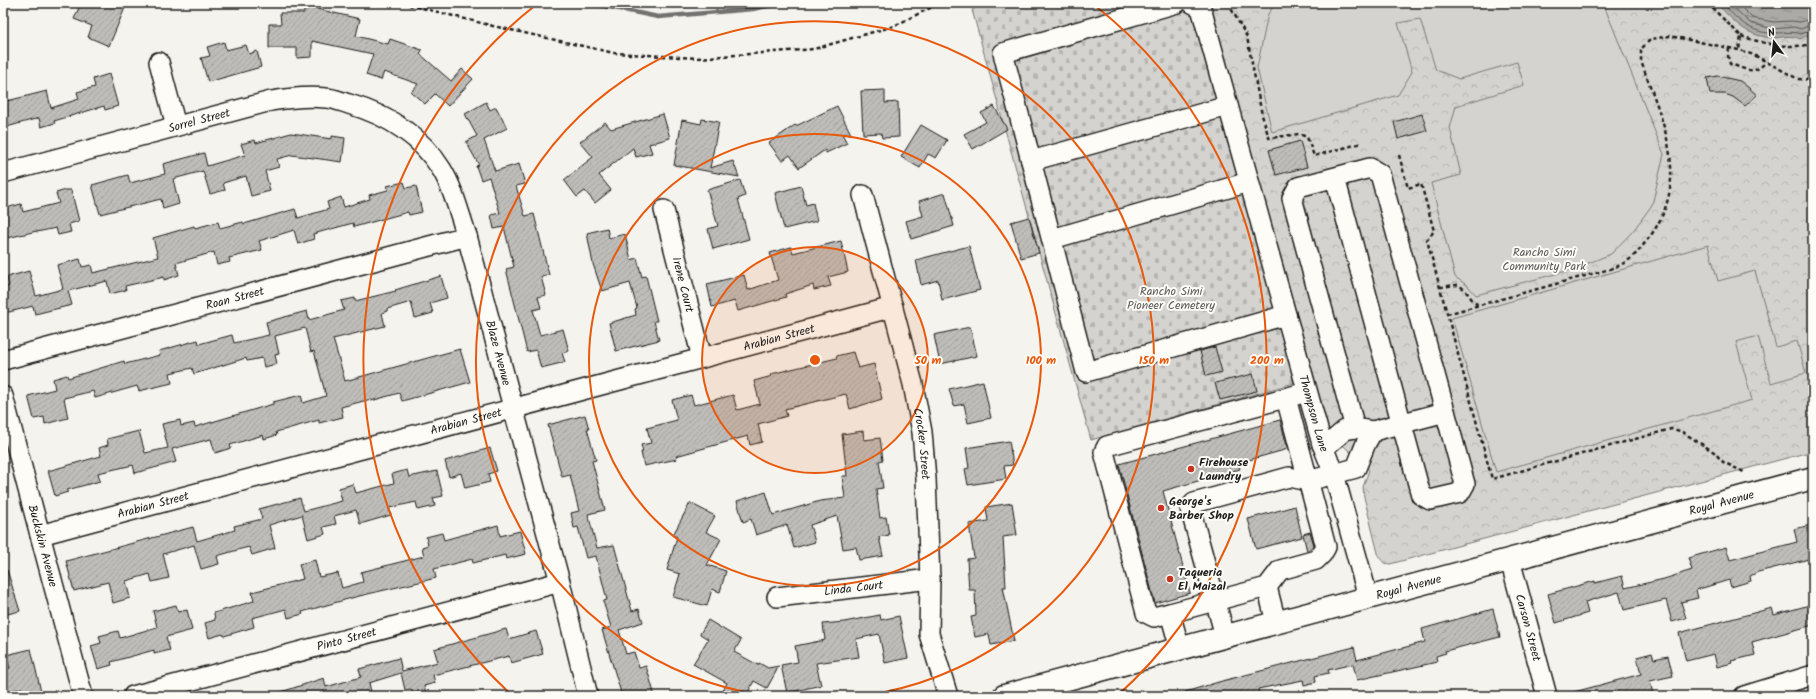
<svg xmlns="http://www.w3.org/2000/svg" width="1816" height="699" viewBox="0 0 1816 699" font-family="Kalam,sans-serif">
	<style>
		.forest { fill: url(#forest-crowns); stroke: #787876 }
		.cemetery { fill: url(#cemetery-stones); stroke: #787876 }
		.pitch { fill: #d4d3cf; stroke: #787876 }
		.water { fill: url(#water-ripples); stroke: #72716f }
		.lines { fill: none; stroke-linecap: round; stroke-linejoin: round }
		.shore { stroke: #555553; stroke-width: 1 }
		.stream { stroke: #72716f; stroke-width: 4.5 }
		.building { fill: url(#building-hatch); stroke: #1c1c1c }
		.minor-casing { stroke: #1c1c1c; stroke-width: 22 }
		.major-casing { stroke: #1c1c1c; stroke-width: 25 }
		.path { stroke: #1c1c1c; stroke-width: 2.5; stroke-dasharray: 4 3; stroke-linecap: butt }
		.minor { stroke: #fdfcf7; stroke-width: 19 }
		.major { stroke: #fdfcf7; stroke-width: 22 }
		.ring { fill: none; stroke: #e8590c; stroke-width: 2 }
		.poi-dot { fill: #c8321e; stroke: #fdfcf7; stroke-width: 1.5 }
		.labels { text-anchor: middle; dominant-baseline: central; stroke-width: 4; stroke-linejoin: round; paint-order: stroke }
		.street-label { font-size: 12px; fill: #1c1c1c; stroke: #fdfcf7 }
		.park-label { font-size: 12px; fill: #5c5c5b; stroke: #fdfcf7 }
		.poi-label { font-size: 12px; font-weight: bold; fill: #1c1c1c; stroke: #fdfcf7; text-anchor: start }
		.centre { fill: #e8590c; stroke: #fdfcf7; stroke-width: 2 }
		.ring-label { font-size: 12px; text-anchor: middle; font-weight: bold; fill: #e8590c; stroke: #fdfcf7; stroke-width: 4; stroke-linejoin: round; paint-order: stroke }
	</style>
	<defs>
		<pattern id="forest-crowns" width="20" height="18" patternUnits="userSpaceOnUse"><rect width="20" height="18" fill="#d4d3cf"/><path d="M2 6a3 3 0 1 1 6 0M12 15a3 3 0 1 1 6 0" fill="none" stroke="#b5b5b1"/></pattern>
		<pattern id="cemetery-stones" width="16" height="16" patternUnits="userSpaceOnUse"><rect width="16" height="16" fill="#d4d3cf"/><path d="M2 7V4a2 2 0 0 1 4 0v3zM10 15v-3a2 2 0 0 1 4 0v3z" fill="#b5b5b1"/></pattern>
		<pattern id="water-ripples" width="26" height="14" patternUnits="userSpaceOnUse"><rect width="26" height="14" fill="#abaaa6"/><path d="M2 4q2-2 4 0t4 0M15 11q2-2 4 0t4 0" fill="none" stroke="#8a8a86"/></pattern>
		<pattern id="building-hatch" width="6" height="6" patternUnits="userSpaceOnUse"><rect width="6" height="6" fill="#bebdba"/><path d="M-1 1l2-2M0 6l6-6M5 7l2-2" fill="none" stroke="#a3a29f"/></pattern>
	</defs>
	<rect width="100%" height="100%" fill="#f4f3ee"/>
	<filter id="ink" filterUnits="userSpaceOnUse"><feTurbulence type="fractalNoise" baseFrequency=".025" numOctaves="2"/><feDisplacementMap in="SourceGraphic" scale="8" xChannelSelector="R" yChannelSelector="G"/><feConvolveMatrix kernelMatrix="1 2 1 2 8 2 1 2 1" color-interpolation-filters="sRGB"/></filter>
	<g filter="url(#ink)">
		<path class="forest" d="M1207,3H1813V451L1390,564L1384,563L1379,557L1364,497L1363,487L1369,470L1327,430Z"/>
		<path class="cemetery" d="M984,3H1207L1312,378L1091,440L972,10Z"/>
		<path class="pitch" d="M1276,3H1603L1664,154L1652,205L1633,231L1611,254L1574,269L1476,295L1468,286L1455,277L1431,183L1461,175L1450,128L1456,106L1524,85L1517,62L1459,79L1436,70L1420,19L1398,23L1412,72L1398,95L1272,132L1257,68L1268,14Z
			M1708,245L1718,281L1755,271L1776,347L1797,341L1806,373L1771,383L1758,336L1736,342L1752,400L1496,472L1452,318Z"/>
		<path class="water" d="M1716,3H1813V33L1800,39C1790,34 1782,38 1772,38C1744,35 1735,22 1716,3Z"/>
		<g class="lines">
			<path class="shore" d="M1722,3C1737,19 1750,34 1775,33C1784,33 1792,31 1800,34L1813,29
				M1729,3L1750,23L1773,29L1794,27L1801,29L1813,24
				M1737,3L1752,18L1773,22L1792,21L1800,22L1813,18"/>
			<path class="stream" d="M590,3L658,17L753,9L781,3"/>
		</g>
		<path class="building" d="M81,3H127L109,46L88,37L92,26L74,19Z
			M304,3H317V9L360,19L356,36L388,44L390,39L422,50L420,54L451,81L462,69L473,79L448,106L435,94L425,104L411,92L418,84L384,72L381,80L366,75L373,54L312,41V57L297,58V48H269V24H281L280,13H304Z
			M224,42L226,50L246,45L249,54L257,51L261,67L208,82L201,58L210,56L207,47Z
			M109,74L118,106L105,110L104,106L54,121L55,123L41,127L39,118L3,128V102L47,91L51,108L79,99L77,92L95,87L93,79Z
			M1718,76L1740,81L1749,88L1757,95L1745,106L1733,97L1725,94H1710L1707,78Z
			M885,90V103L898,102L899,137L882,138L881,133L863,134L861,91Z
			M486,102L490,110L496,107L507,128L484,140L495,171L519,164L525,184L516,186L525,216L534,214L549,275L541,277L546,295L538,297L541,308L533,310L540,335L563,329L569,351L562,353L565,362L541,368L536,350L527,352L506,269L514,267L504,227L494,229L491,215L500,213L489,177L481,180L476,166L479,165L466,142L477,136L465,114Z
			M837,106L851,134H842L847,143L826,153L825,150L799,168L790,155L782,161L769,143L795,125L796,126Z
			M994,106L1007,129L973,149L964,134L986,122L981,113Z
			M663,114L670,138L649,144L652,153L636,157L633,148L599,175L611,190L595,203L585,191L577,197L564,180L593,157L580,142L605,122L611,129Z
			M1422,114L1427,131L1398,139L1394,122Z
			M702,119L719,122L710,168L733,161L739,177L674,165L682,120L701,124Z
			M921,125L947,140L936,158L928,154L920,168L901,157Z
			M291,133L332,139V136L345,138L342,162L292,155L277,159L279,167L265,171L270,191L251,196L246,176L223,183L225,190L210,194L203,171L173,179L179,204L163,209L161,199L100,214L92,185L128,175L130,183L165,174L163,164L204,153L207,166L245,155L241,144L255,140L256,143Z
			M1300,141L1307,167L1276,175L1269,150Z
			M740,180L745,196L738,199L749,239L713,249L708,229L718,226L707,190Z
			M404,182L406,188L416,186L422,212L409,215L408,212L354,227L353,223L313,234L314,239L298,244L294,230L259,241L262,250L229,258L230,262L217,265L214,252L176,263L179,275L164,280V277L125,286L126,290L110,294L107,281L68,291L72,305L35,314L33,306L5,313L3,306V288L9,286L7,277L29,271L36,296L63,289L57,265L80,259L82,267L91,265L93,273L158,257L153,238L194,226L195,228L218,222L220,228L243,222L244,224L295,209L298,218L329,209L327,202L341,197L344,207L370,199L369,195L388,190L387,186Z
			M801,186L806,205L813,203L817,221L784,229L775,193Z
			M66,190H71L79,221L69,224L71,232L58,235L56,228L37,232V231L3,239V213L7,212L6,208L21,204L23,212L59,203L56,193Z
			M945,193L954,226L911,239L906,221L923,216L919,201Z
			M1029,217L1039,253L1021,258L1011,222Z
			M607,228L609,238L625,234L631,260L637,258L642,277L646,276L657,321H654L659,340L616,351L609,323L636,315L635,309L637,308L630,283L602,291L593,264L587,233Z
			M841,241L848,272L828,277L831,286L814,290L813,285L785,294L786,297L738,311L735,301L712,307L707,284L744,275L748,290L778,280L770,253L791,247L793,253Z
			M969,246L980,290L942,300L938,280L921,285L916,260Z
			M441,276L447,298L430,303L433,313L415,318L411,302L387,309V311L382,313L385,326L333,339L340,363L345,381L460,349L470,382L402,401L399,393L371,401V399L341,407L343,417L319,423V420L276,432L277,435L264,439L263,435L230,445L231,448L215,453L211,439L172,449L176,462L135,473L133,465L98,473L100,481L67,490L68,492L55,496L48,471L101,456L99,448L108,445L107,439L139,431L145,453L168,448L162,424L180,420L181,426L194,423L195,427L273,404V402L301,395L303,403L326,396L314,351L311,352L305,328L275,336L279,354L275,355L277,364L264,367L262,358L247,361L246,358L194,374L192,368L170,373L172,383L139,391L137,386L95,398L93,391L64,398L68,418L45,424L44,417L34,419L28,396L55,389L53,379L67,375L68,378L124,361L125,364L160,355L159,351L198,340L199,344L232,335L234,343L269,335L266,322L307,311L309,320L344,310L341,301L355,298V301L396,291L395,290Z
			M970,327L977,356L940,364L934,335Z
			M1215,347L1222,372L1206,376L1200,351Z
			M853,352L858,368L874,364L882,399L850,409L846,394L785,409L787,416L758,424L762,442L750,445L748,436L676,456L677,459L644,466L641,452H643L641,445L651,443L647,428L677,420L672,400L691,395L694,405L733,395L737,410L760,404L754,381L772,376L771,374L837,358L836,356Z
			M1253,374L1257,391L1220,400L1215,383Z
			M983,381L991,418L968,423L964,404L954,406L949,389Z
			M585,415L589,429H587L596,460L592,461L605,510L588,514L597,548L614,545L632,611L639,609L643,622L619,630L626,654L634,652L639,668L646,666L655,696H622L602,630L611,627L603,601L607,600L596,556L586,558L578,527L574,528L571,513L579,511L570,475L562,477L548,425Z
			M1280,420L1288,449L1238,463L1240,469L1163,491L1190,593L1155,603L1119,464Z
			M863,431L864,440L880,438L883,460L879,461L883,488L876,489L880,518L886,517L889,535L879,537L883,556L859,560L856,547L843,549L837,516L810,525L815,542L794,548L787,525L756,535L751,519L743,522L737,501L766,492L773,515L820,501L845,498L842,476H847L842,434Z
			M1009,441L1013,465L1004,466L1006,479L968,485L965,469L969,468L966,448Z
			M490,448L497,471L488,474L490,482L465,488L461,473L449,477L445,461Z
			M407,470L409,477L437,471L443,496L433,498L435,506L418,510L416,502L389,508L391,515L360,524L356,510L334,516L336,524L323,527L325,534L308,539L302,515L269,525L275,548L252,555L249,547L241,549L217,556L219,564L201,569L194,545L163,554L169,578L152,582L150,574L126,581L130,598L113,603L108,582L74,591L66,561L193,527L197,541L235,530L234,526L262,519L259,509L300,498L304,511L342,501L339,488L353,484L356,493L394,483L392,474Z
			M690,503L715,516L706,532L721,539L707,565L726,571L720,592L712,589L707,606L673,597L680,574L667,570L677,537L673,535Z
			M1012,503L1017,535L1003,537L1006,587H1003L1014,641L991,645L989,634L975,637L971,617L976,616L975,590H969L967,559L974,558L969,524L988,521L986,507Z
			M1295,506L1302,537L1256,549L1248,519Z
			M498,525L500,536L520,531L526,554L506,559L505,555L473,563L472,559L434,569L436,578L355,597L302,612L303,614L288,618L286,609L252,618L254,627L224,636L223,634L209,638L205,623L215,620L214,613L254,601L252,592L303,579L299,564L315,560L319,577L338,573L342,588L363,582L361,572L424,556L422,547L428,545L426,537L442,533L444,540Z
			M1811,525L1813,540L1809,541L1813,558L1758,572L1750,576L1751,581L1731,587L1729,580L1696,590L1698,598L1681,602L1686,618L1672,622L1666,600L1624,610L1619,592L1585,602L1588,613L1556,623L1548,594L1595,581V583L1622,576L1625,588L1664,579L1692,570L1688,558L1726,547L1730,560L1797,542L1794,529Z
			M1310,532L1314,545L1307,551L1303,534Z
			M7,570L20,611L3,615V571Z
			M1813,604V625L1752,642L1755,655L1731,661L1732,663L1717,667L1714,654L1686,661L1679,633L1772,608L1774,615Z
			M176,605L178,612L187,610L192,630L166,637L170,650L154,654V650L111,662L112,665L98,669L91,646L101,643L99,636L118,631L120,638L157,627L153,611Z
			M1493,609L1500,637L1445,651L1446,653L1436,656L1437,662L1357,680L1353,664L1328,670L1329,673L1315,676L1316,682L1304,685L1303,680L1258,689L1260,696H1185V692L1222,681L1354,647L1357,660L1425,642L1422,629Z
			M880,615L881,620L899,616L908,658L885,663L879,634L856,639L859,657L816,663L821,685L787,693L781,665L798,662L795,646L825,640L823,624L844,622Z
			M708,620L741,640L734,652L758,665L759,663L768,668L779,666L767,688L754,681L746,696H720L727,683L693,664L708,639L700,634Z
			M506,629L509,639L536,631L543,654L511,663L509,656L433,675L435,683L424,686L426,693L413,696L411,689L405,690L401,673L369,683L372,696H279L278,693L324,678L326,687L361,677L359,669L399,658L402,671L438,662L434,649Z
			M31,649L42,696H25L22,688L6,692L3,680V670L10,668L6,655Z
			M1652,653L1654,659L1668,656L1673,676L1650,681L1653,694L1645,696H1574V692L1641,674L1637,657Z"/>
		<g class="lines">
			<defs>
				<g id="minor">
					<path d="M1177,3L1003,53L1086,372L1286,315"/>
					<path id="s1" d="M1192,3L1201,8L1322,444L1334,474L1368,597"/>
					<path d="M159,62L176,126"/>
					<path d="M1031,161L1228,106"/>
					<path id="s2" d="M3,173L271,101C289,98 307,96 326,98C333,98 342,102 349,104C387,115 421,136 442,170C454,190 459,213 467,236L560,582L588,696"/>
					<path d="M1335,178L1421,495L1430,500L1460,493L1465,484L1380,174L1370,168L1298,187L1292,198L1355,428"/>
					<path id="s3" d="M863,195L913,384L922,432L926,479L930,579L929,634L948,696"/>
					<path id="s4" d="M664,210L702,358"/>
					<path d="M1052,239L1249,182"/>
					<path id="s5" d="M3,360L467,236"/>
					<path id="s6" d="M3,396L83,696"/>
					<path d="M1322,444L1331,442L1345,430L1355,428L1373,431L1445,412"/>
					<path id="s7" d="M40,535L893,307"/>
					<path id="s8" d="M1510,560L1547,696"/>
					<path d="M1267,587L1276,622"/>
					<path id="s9" d="M777,597L930,579"/>
					<path d="M1170,613L1267,587L1280,570L1316,560L1322,554L1326,547L1286,398"/>
					<path d="M1225,636L1190,508L1194,503L1289,477L1308,481L1356,468L1366,443L1373,431"/>
					<path d="M1180,649L1170,613L1154,617L1146,613L1104,452L1107,446L1307,392"/>
					<path id="s10" d="M133,696L560,582"/>
					<path d="M1744,696L1813,675"/>
				</g>
				<g id="major">
					<path id="s11" d="M1004,696L1813,478"/>
				</g>
			</defs>
			<use href="#minor" class="minor-casing"/>
			<use href="#major" class="major-casing"/>
			<path class="path" d="M402,3L493,26L614,53L697,58L814,49L894,26L940,3
				M1228,3L1247,37L1262,115L1269,138L1299,134L1307,137L1314,156L1362,143
				M1707,3L1741,36L1739,50
				M1741,36C1764,44 1788,49 1813,44
				M1729,48L1728,56L1730,64C1747,69 1753,76 1766,62
				M1399,155L1408,188L1421,184L1434,231L1427,240L1492,479L1671,429L1681,431L1714,452L1723,462L1744,472
				M1440,287C1445,287 1452,285 1457,285C1466,287 1470,300 1478,305
				M1447,314L1610,269C1633,261 1637,253 1651,235C1692,177 1661,119 1641,61V49L1651,39L1670,36L1739,50L1754,55L1798,79L1813,80"/>
			<use href="#minor" class="minor"/>
			<use href="#major" class="major"/>
		</g>
	</g>
	<circle cx="815" cy="360" r="113" fill="#e8590c" fill-opacity=".12"/>
	<g class="ring">
		<circle cx="815" cy="360" r="113"/>
		<circle cx="815" cy="360" r="226"/>
		<path d="M768 696A339 339 0 1 1 862 696"/>
		<path d="M513 696A452 452 0 0 1 537 4M1093 4A452 452 0 0 1 1117 696"/>
	</g>
	<g class="poi-dot">
		<circle cx="1191" cy="469" r="4"/>
		<circle cx="1161" cy="508" r="4"/>
		<circle cx="1170" cy="579" r="4"/>
	</g>
	<g class="labels">
		<g class="street-label">
			<text stroke="none"><textPath href="#s2" startOffset="203">Sorrel Street</textPath></text>
			<text stroke="none"><textPath href="#s4" startOffset="77">Irene Court</textPath></text>
			<text stroke="none"><textPath href="#s5" startOffset="240">Roan Street</textPath></text>
			<text stroke="none"><textPath href="#s7" startOffset="765">Arabian Street</textPath></text>
			<text stroke="none"><textPath href="#s2" startOffset="665">Blaze Avenue</textPath></text>
			<text stroke="none"><textPath href="#s1" startOffset="431">Thompson Lane</textPath></text>
			<text stroke="none"><textPath href="#s7" startOffset="441">Arabian Street</textPath></text>
			<text stroke="none"><textPath href="#s3" startOffset="256">Crocker Street</textPath></text>
			<text stroke="none"><textPath href="#s11" startOffset="743">Royal Avenue</textPath></text>
			<text stroke="none"><textPath href="#s7" startOffset="117">Arabian Street</textPath></text>
			<text stroke="none"><textPath href="#s6" startOffset="155">Buckskin Avenue</textPath></text>
			<text stroke="none"><textPath href="#s11" startOffset="419">Royal Avenue</textPath></text>
			<text stroke="none"><textPath href="#s9" startOffset="77">Linda Court</textPath></text>
			<text stroke="none"><textPath href="#s8" startOffset="70">Carson Street</textPath></text>
			<text stroke="none"><textPath href="#s10" startOffset="221">Pinto Street</textPath></text>
		</g>
		<g class="park-label">
			<text x="1544" y="252">Rancho Simi<tspan x="1544" dy="14">Community Park</tspan></text>
			<text x="1171" y="291">Rancho Simi<tspan x="1171" dy="14">Pioneer Cemetery</tspan></text>
		</g>
		<g class="poi-label">
			<text x="1199" y="462">Firehouse<tspan x="1199" dy="14">Laundry</tspan></text>
			<text x="1169" y="501">George's<tspan x="1169" dy="14">Barber Shop</tspan></text>
			<text x="1178" y="572">Taqueria<tspan x="1178" dy="14">El Maizal</tspan></text>
		</g>
	</g>
	<circle cx="815" cy="360" r="6" class="centre"/>
	<g class="ring-label">
		<text x="928" y="364">50 m</text>
		<text x="1041" y="364">100 m</text>
		<text x="1154" y="364">150 m</text>
		<text x="1267" y="364">200 m</text>
	</g>
	<rect width="1816" height="699" fill="none" stroke="#fdfcf7" stroke-width="16"/>
	<rect x="8" y="8" width="1800" height="683" fill="none" stroke="#1c1c1c" stroke-width="1.5" filter="url(#ink)"/>
	<g transform="translate(1774 42) rotate(345)" stroke="#fdfcf7" stroke-width="3" paint-order="stroke">
	<path d="M0-3L7 15L0 10L-7 15Z" fill="#1c1c1c"/>
	<text y="-6" font-size="11" font-weight="bold" text-anchor="middle" fill="#1c1c1c">N</text>
	</g>
</svg>
